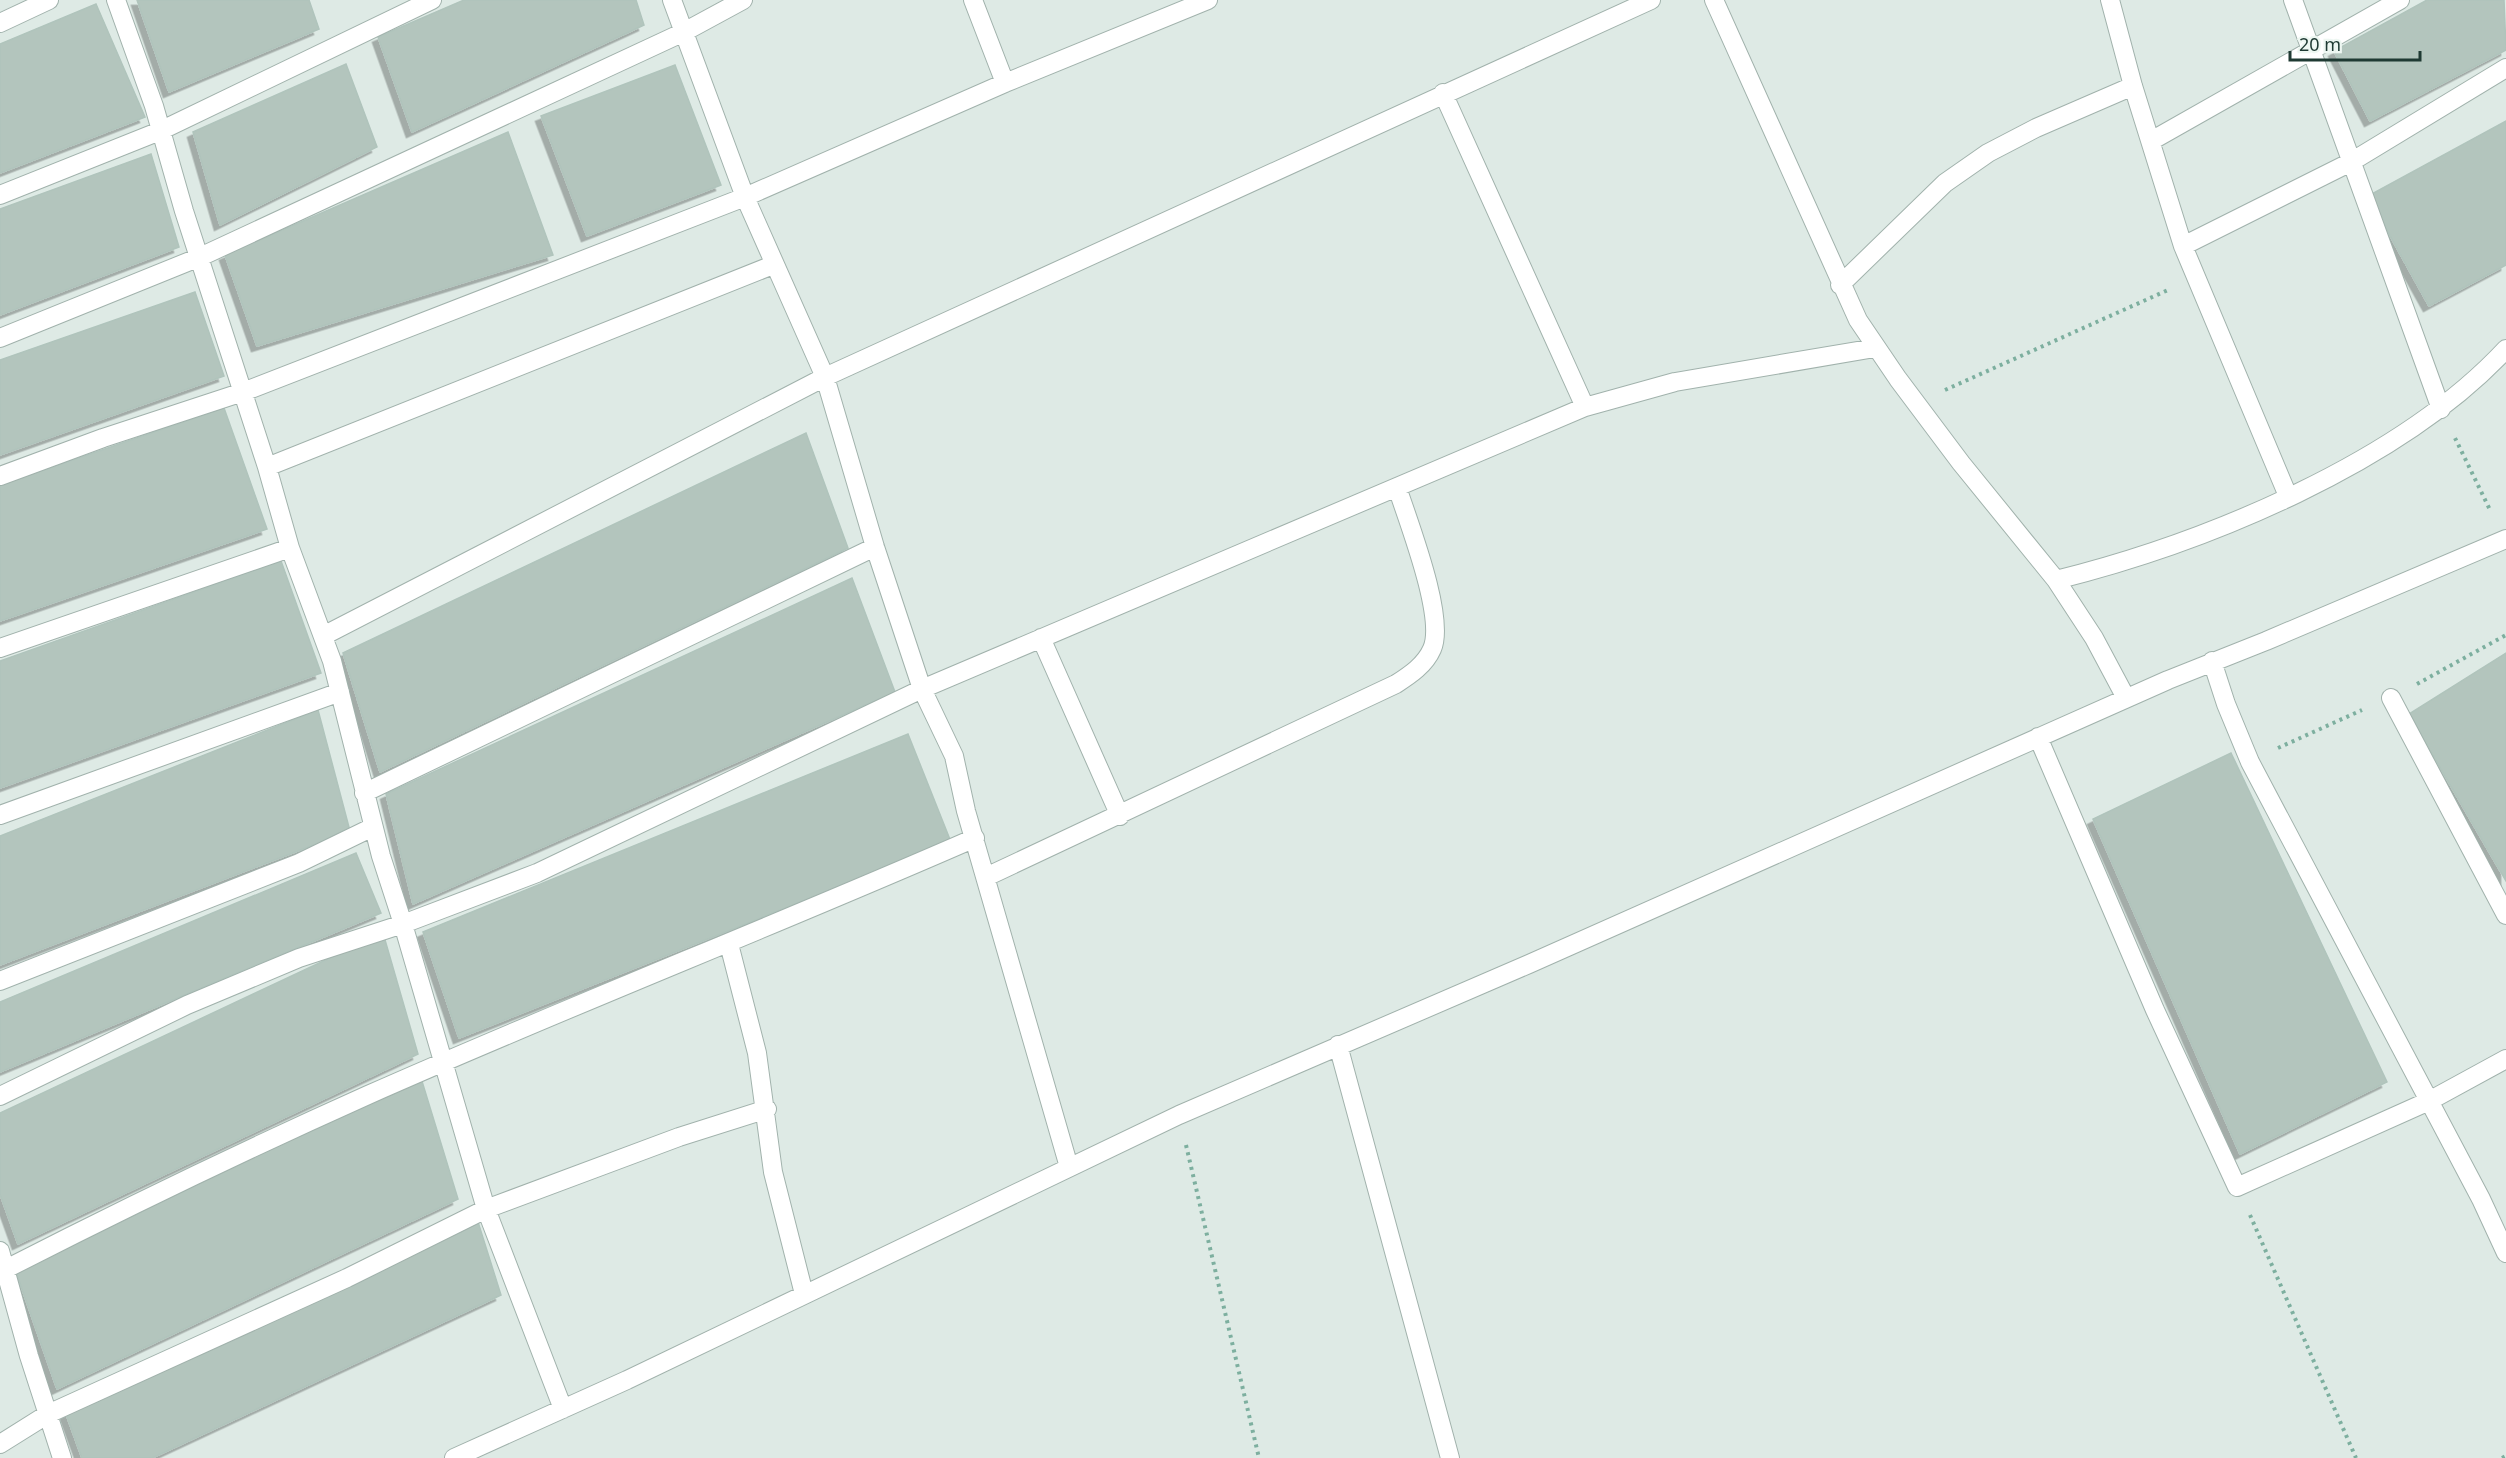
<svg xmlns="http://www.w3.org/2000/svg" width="2506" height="1458" viewBox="0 0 2506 1458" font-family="'Noto Sans',sans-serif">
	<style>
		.building { fill: #b3c5bd; stroke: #b0c4bc; stroke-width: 1.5; filter: url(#shadow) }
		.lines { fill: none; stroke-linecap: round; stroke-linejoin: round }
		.minor-casing { stroke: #a1b2ac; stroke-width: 20 }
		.path { stroke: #7daf9f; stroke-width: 4; stroke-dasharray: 3 4.5; stroke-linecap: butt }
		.minor { stroke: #fff; stroke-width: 18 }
	</style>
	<defs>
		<filter id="shadow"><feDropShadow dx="-5.5" dy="5.5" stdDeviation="0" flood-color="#0004"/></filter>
	</defs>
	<rect width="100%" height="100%" fill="#deeae5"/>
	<path class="building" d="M137,0H309L319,29L169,92Z
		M464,0H636L644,25L412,132L378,37Z
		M2427,0H2504L2506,50L2370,121L2334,51Z
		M96,4L145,117L0,173V44Z
		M346,64L377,147L220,225L193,132Z
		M675,65L721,185L587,236L541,116Z
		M2506,121V265L2429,306L2368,196Z
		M508,132L553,255L257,346L225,255Z
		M151,154L179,247L0,315V209Z
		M195,292L224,376L0,455V360Z
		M224,408L267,529L0,621V485Z
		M806,433L848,548L380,772L343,653Z
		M281,561L321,673L0,788V661Z
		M852,578L895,692L413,904L386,794Z
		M2506,653V881L2409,714Z
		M318,710L350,831L0,965V836Z
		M908,734L951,842L459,1038L423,932Z
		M2231,753L2387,1082L2240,1154L2093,819Z
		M356,853L381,913L0,1072V1002Z
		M383,933L418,1054L18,1244L0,1194V1113Z
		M421,1078L458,1199L57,1389L15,1269Z
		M478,1222L501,1295L152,1458H82L66,1414Z"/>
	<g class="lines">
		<defs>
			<path id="minor" d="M116,0L154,106L184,211L267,467L290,548L332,661L381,856L403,924L486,1209L563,1409
				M672,0L745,197L825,377L875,547L922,689L954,756L966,811L1069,1167
				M973,0L1005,83
				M1714,0L1858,320L1898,379L1961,463L2056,580L2094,638L2126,698
				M2110,0L2133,86L2183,246L2288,496
				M2293,0L2441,409
				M0,23L49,0
				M1443,93L1585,407
				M2151,141L2400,0
				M0,195L160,131L432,0
				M2183,246L2351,162L2506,68
				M1840,285L1945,183L1988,153L2036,128L2133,86
				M0,338L200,257L684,32L743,0
				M267,467L773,265
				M0,476L103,438L243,392L745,197L1005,83L1208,0
				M2056,580C2205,543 2400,463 2506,349
				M323,636L825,377L1651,0
				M1041,638L1120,816
				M0,648L290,548
				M2212,661L2226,704L2250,762L2481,1199L2506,1253
				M2391,698L2506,915
				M2038,737L2155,1010L2237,1187L2429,1101L2506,1059
				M364,793L875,547
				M0,815L340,692
				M986,877L1396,684C1410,675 1425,665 1432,649C1446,618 1408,521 1397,487
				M729,944L757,1053L773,1172L804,1294
				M0,981L299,863L373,827
				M1338,1045L1450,1458
				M0,1096L187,1005L299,958L403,924L537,873L922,689L1585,407L1675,382L1875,348
				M0,1251L29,1356L62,1458
				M0,1272C121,1210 243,1151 368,1095C569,1006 774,926 975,838
				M0,1444L48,1414L347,1278L486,1209L679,1137L767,1109
				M454,1458L627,1380L1179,1115L1529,964L2168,680L2266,641L2506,539"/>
		</defs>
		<use href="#minor" class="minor-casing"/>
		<path class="path" d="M1945,390L2168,290
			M2455,438L2491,512
			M2417,684L2506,635
			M2278,748L2362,710
			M1186,1145L1259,1458
			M2250,1215L2356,1458
			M2502,1458L2506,1456"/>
		<use href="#minor" class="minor"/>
	</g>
	<path d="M2290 51v9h130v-9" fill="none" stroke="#1f3a33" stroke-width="3"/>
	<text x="2299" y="51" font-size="18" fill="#1f3a33" stroke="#eef7f2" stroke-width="4.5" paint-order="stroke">20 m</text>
</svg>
